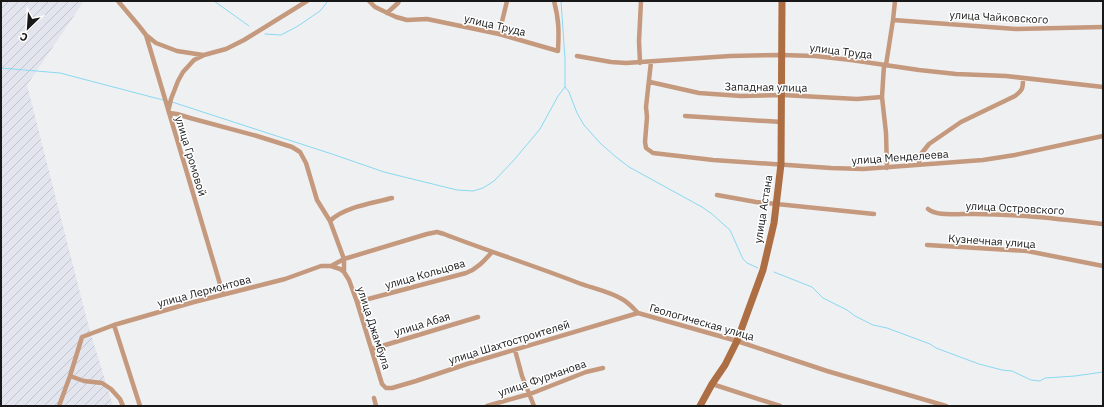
<svg xmlns="http://www.w3.org/2000/svg" width="1104" height="407" viewBox="0 0 1104 407" font-family="'IBM Plex Sans',sans-serif">
	<style>
		.industrial { fill: url(#industrial-furrows) }
		.lines { fill: none; stroke-linecap: round; stroke-linejoin: round }
		.stream { stroke: #89d9f2; stroke-width: 1 }
		.street { stroke: #c5997d; stroke-width: 4.5 }
		.secondary { stroke: #ad6e43; stroke-width: 7 }
		.labels { text-anchor: middle; dominant-baseline: central; stroke-width: 3; stroke-linejoin: round; paint-order: stroke }
		.street-label { font-size: 11px; fill: #181818; stroke: #fff }
	</style>
	<defs>
		<pattern id="industrial-furrows" width="10" height="10" patternUnits="userSpaceOnUse"><rect width="10" height="10" fill="#e2e5ed"/><path d="M-1 1l2-2M0 10L10 0M9 11l2-2" fill="none" stroke="#c1c4ca"/></pattern>
	</defs>
	<rect width="100%" height="100%" fill="#eff0f1"/>
	<path class="industrial" d="M1,1H84L27,85L89,328L113,406H1Z"/>
	<g class="lines">
		<path class="stream" d="M214,1L249,26
			M265,34L281,35L298,26L320,11L328,1
			M1,68L60,73L163,100
			M565,87L569,92L577,113L584,125L600,143L616,157L629,167L702,207L712,214L722,223L730,230L743,259L747,263L758,268
			M172,102L332,154L384,172L457,190L473,191L483,188L494,181L514,160L540,129L558,96L565,87V59L561,1
			M774,272L812,287L823,298L847,310L855,316L873,325L887,328L930,344L936,348L979,364L1002,370L1012,371L1031,380L1040,381L1045,378L1075,376L1103,372"/>
		<path class="street" d="M118,1L139,26L146,35L156,43L177,51L203,55
			M369,1L375,7L396,17L407,20L427,19L499,34L558,51C559,31 559,20 554,1
			M387,13L398,3L399,1
			M893,20L1016,29L1103,27
			M499,34L507,1
			M146,35L223,294
			M577,56L611,62L626,63L730,56L781,55L815,56L851,60L919,70L956,74L1006,76L1103,87
			M651,62L646,107L647,117L645,142L646,148L653,153L713,160L831,168L863,169L983,160L1015,155L1103,136
			M640,63L639,41L641,1
			M884,65L882,97L886,133L887,168
			M886,65L893,20L895,1
			M650,82L699,93L741,96L782,95L857,99L882,97
			M169,108L171,99L178,81L183,72L194,60L204,55L226,49L244,40L307,1
			M169,113L177,114L190,118L257,136L292,147L300,152L306,163L317,200L330,221L344,259V272
			M685,116L782,122
			M919,164V160L921,154L929,144L961,122L1015,96C1023,90 1023,88 1023,78
			M717,195L756,202L874,214
			M928,209C937,216 952,214 964,214C1010,213 1057,219 1103,224
			M330,221C343,207 374,203 392,198
			M927,245L1027,251L1103,266
			M331,266L344,259L427,234L437,232L444,234C488,251 532,265 576,282C591,288 608,291 622,299C629,303 633,308 638,313L737,341L827,371L946,406
			M357,302L466,273C477,269 484,261 492,252
			M114,325L140,406
			M372,349L478,317
			M515,350L522,376L534,406
			M70,376L84,381L102,383L111,389L120,399L123,406
			M712,384L780,406
			M374,398L376,406
			M59,406L70,376L82,337L114,325L194,302L285,279L321,266H331L340,269L344,272L349,280L357,302L382,384L386,388H392L416,381L467,364L638,313
			M487,406L522,396L530,394L586,372L603,368"/>
		<path class="secondary" d="M700,406L712,384L725,365L737,341L763,270L774,223L781,164L782,1"/>
	</g>
	<g class="labels">
		<g class="street-label">
			<text transform="translate(999 17) rotate(3)">улица Чайковского</text>
			<text transform="translate(495 25) rotate(13)">улица Труда</text>
			<text transform="translate(841 51) rotate(7)">улица Труда</text>
			<text transform="translate(766 87) rotate(1)">Западная улица</text>
			<text transform="translate(191 156) rotate(73)">улица Громовой</text>
			<text transform="translate(900 157) rotate(-4)">улица Менделеева</text>
			<text transform="translate(1015 208) rotate(3)">улица Островского</text>
			<text transform="translate(763 209) rotate(-81)">улица Астана</text>
			<text transform="translate(992 241) rotate(4)">Кузнечная улица</text>
			<text transform="translate(425 274) rotate(-16)">улица Кольцова</text>
			<text transform="translate(204 291) rotate(-15)">улица Лермонтова</text>
			<text transform="translate(702 322) rotate(16)">Геологическая улица</text>
			<text transform="translate(422 324) rotate(-17)">улица Абая</text>
			<text transform="translate(374 328) rotate(72)">улица Джамбула</text>
			<text transform="translate(509 342) rotate(-17)">улица Шахтостроителей</text>
			<text transform="translate(542 378) rotate(-19)">улица Фурманова</text>
		</g>
	</g>
	<rect width="1104" height="407" fill="none" stroke="#181818" stroke-width="4"/>
	<g transform="translate(28 28) rotate(205)" stroke="#ffffff" stroke-width="3" paint-order="stroke">
	<path d="M0-3L7 15L0 10L-7 15Z" fill="#181818"/>
	<text y="-6" font-size="11" font-weight="bold" text-anchor="middle" fill="#181818">С</text>
	</g>
</svg>
